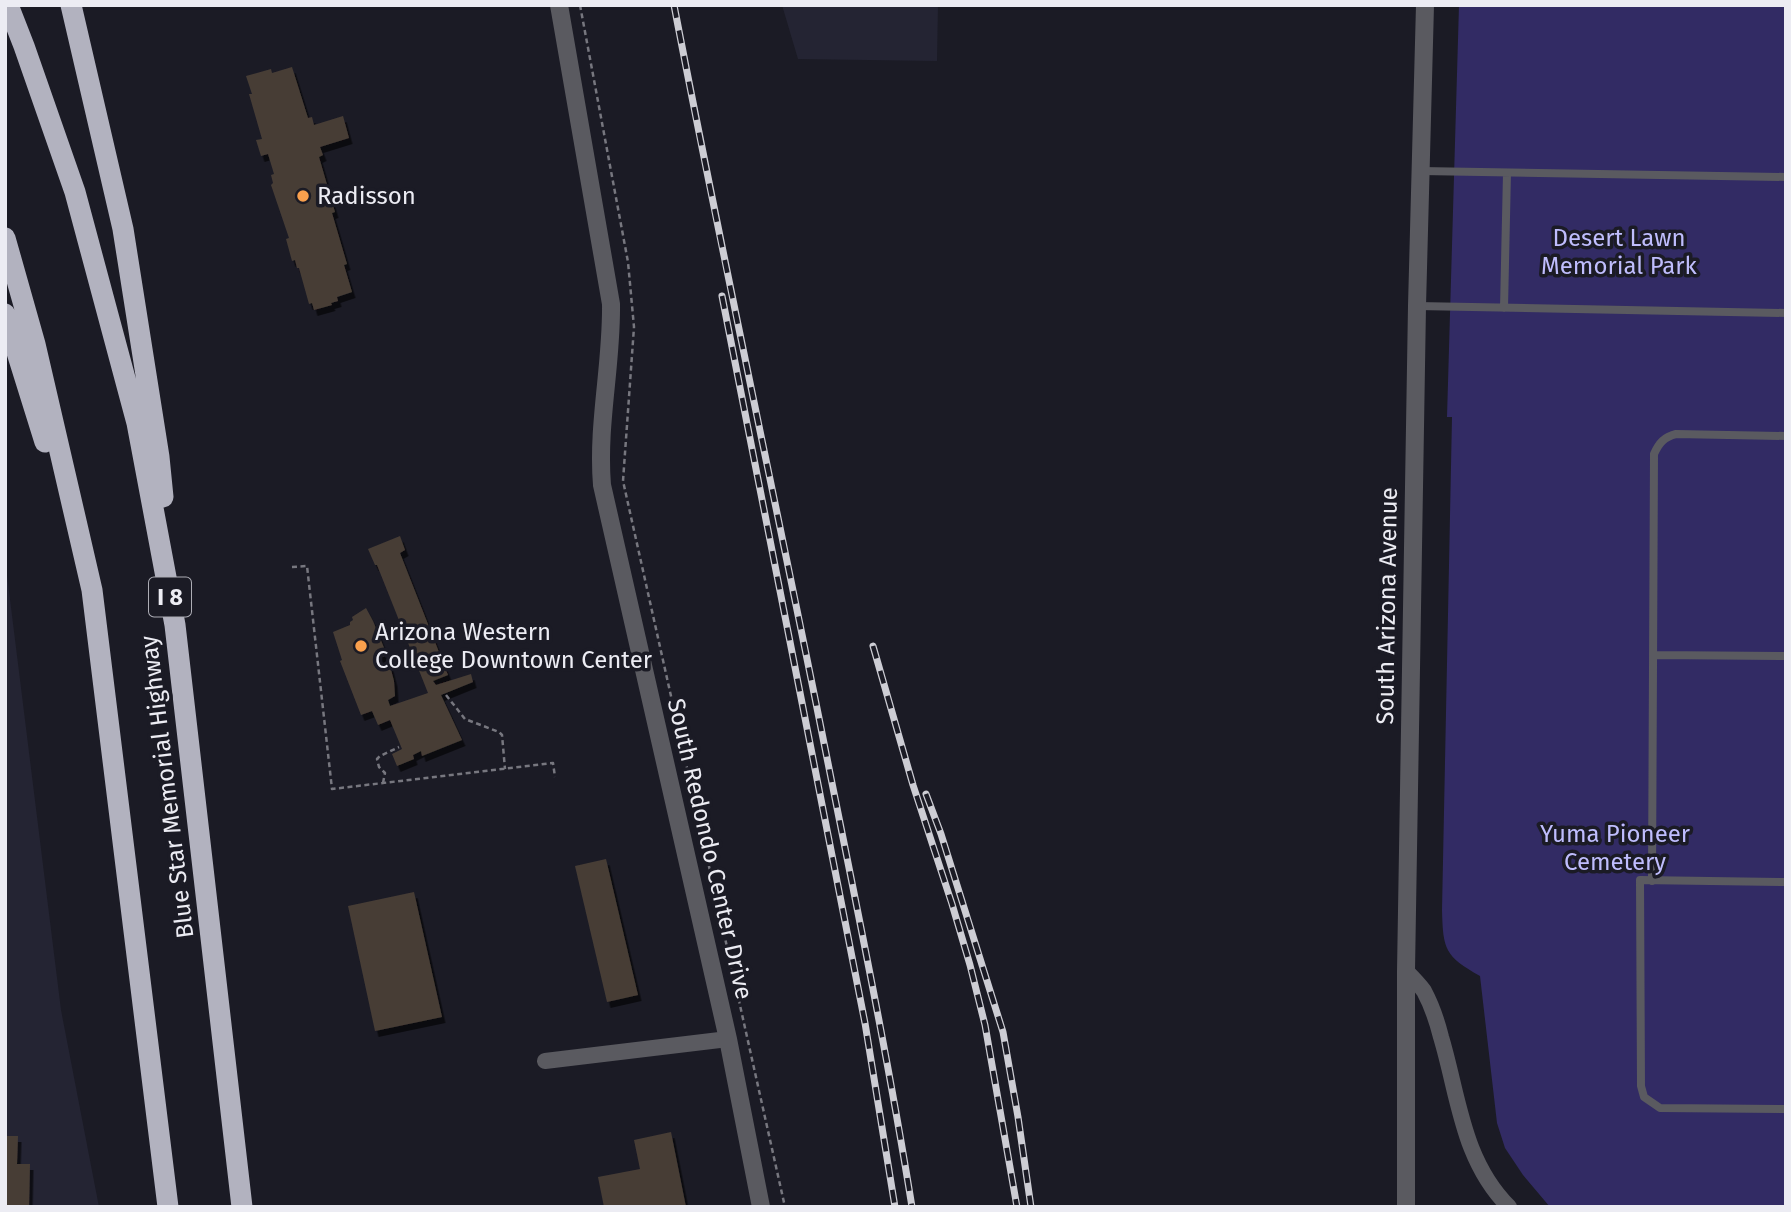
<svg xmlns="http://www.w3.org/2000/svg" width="1791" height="1212" viewBox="0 0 1791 1212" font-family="'Fira Sans',sans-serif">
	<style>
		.built { fill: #242433 }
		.green { fill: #322b64 }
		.building { fill: #473d36; filter: url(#shadow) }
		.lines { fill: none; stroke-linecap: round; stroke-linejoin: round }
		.path { stroke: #77777f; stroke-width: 2.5; stroke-dasharray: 5 3.5; stroke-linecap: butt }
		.service { stroke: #5a5a60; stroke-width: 8 }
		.minor { stroke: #5a5a60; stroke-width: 16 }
		.tertiary { stroke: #5a5a60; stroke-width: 18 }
		.motorway { stroke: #b2b2bf; stroke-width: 21 }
		.rail-casing { stroke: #cdcdd4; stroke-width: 7 }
		.rail { stroke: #1b1b25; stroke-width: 4.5; stroke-dasharray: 13; stroke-linecap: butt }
		.poi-dot { fill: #f9a04d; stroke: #1b1b25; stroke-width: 2.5 }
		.labels { text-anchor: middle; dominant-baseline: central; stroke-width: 7; stroke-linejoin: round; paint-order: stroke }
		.shield { fill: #1b1b25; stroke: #adadb5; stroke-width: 2 }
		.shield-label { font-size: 23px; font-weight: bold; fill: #ececf3 }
		.poi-label { font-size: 24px; fill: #ececf3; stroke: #1b1b25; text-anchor: start }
		.park-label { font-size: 24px; fill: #bfbdfd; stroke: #1b1b25 }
		.street-label { font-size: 24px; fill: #ececf3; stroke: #1b1b25 }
	</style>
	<defs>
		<filter id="shadow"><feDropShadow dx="3.5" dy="6" stdDeviation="0" flood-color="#0009"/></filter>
	</defs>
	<rect width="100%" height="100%" fill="#1b1b25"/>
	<path class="built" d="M782,5H938L937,61L798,59Z
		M5,559L61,1010L99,1207H5Z"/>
	<path class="green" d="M1459,5H1786V1207H1550L1523,1175L1505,1148L1497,1123L1480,976C1445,956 1443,950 1442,910L1452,417H1447Z"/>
	<path class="building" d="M292,67L308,118L312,117L314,125L343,116L349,138L320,147L323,155L319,157L335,212L332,213L347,264L344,265L352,292L337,297L338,301L331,303L332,305L314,310L312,303L309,304L299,268H297L295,260L292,261L286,239L289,238L271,185L273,183L271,175L274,174L268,154L261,156L256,140L262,139L249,94H252L246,76L271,69L272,73Z
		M400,536L405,550L400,553L448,675L433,681L436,685L471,674L473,682L441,695L462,740L422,756L421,751L413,755L414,759L397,766L392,754L402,749L390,720L378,725L372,711L361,715L340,661L342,660L333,632L350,625V622L353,620L352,617L366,608L373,621L387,655L380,658L382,664L389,662L394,681L395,696L388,700L390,706L428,693L377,565H375L368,549Z
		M606,859L638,995L607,1002L575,866Z
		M414,892L442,1017L375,1031L348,906Z
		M671,1132L686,1207H604L598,1177L640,1169L634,1140Z
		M5,1136H18L17,1164H30L29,1207H5Z"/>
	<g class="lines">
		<path class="path" d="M580,5L628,262L634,327L623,481L785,1207
			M292,567L307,566L332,789L553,763L555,777
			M446,695L465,719L499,732L502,735L505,769
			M383,783L385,773L379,767L377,759L380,756L399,747"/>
		<path class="service" d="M1421,171L1786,177
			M1417,306L1786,313
			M1504,308L1507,173
			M1653,655L1786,656
			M1652,881L1654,454C1659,443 1664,437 1676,434L1786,436
			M1786,882L1640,880L1641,1086L1644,1097L1660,1108L1786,1109"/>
		<path class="minor" d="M1406,971C1412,977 1419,984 1424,991C1432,1006 1437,1021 1441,1037C1459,1097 1462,1160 1509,1207
			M545,1061L728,1039"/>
		<path class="tertiary" d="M559,5L611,304C612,365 597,424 602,485L728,1039L761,1207
			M1406,1207V971L1417,306L1425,5"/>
		<path class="motorway" d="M8,5L24,46L75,192L137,423L175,625L242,1207
			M71,5L123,229L159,457L163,497
			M5,238L35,344L92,590L168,1207
			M5,314L45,442"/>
		<defs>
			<path id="rail" d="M674,5C720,245 772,484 820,723C852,884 886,1045 912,1207
				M722,296L865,1023L895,1207
				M873,646L913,785L952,904L970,965L985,1025L1017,1207
				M926,794L941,834L1003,1032L1018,1117L1031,1207"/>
		</defs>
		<use href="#rail" class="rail-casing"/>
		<use href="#rail" class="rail"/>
	</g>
	<g class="poi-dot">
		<circle cx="303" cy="196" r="7"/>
		<circle cx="361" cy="646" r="7"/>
	</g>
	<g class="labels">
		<rect class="shield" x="149" y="577.5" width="42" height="39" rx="5"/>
		<g class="shield-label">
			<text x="170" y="597">I 8</text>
		</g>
		<g class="poi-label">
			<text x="317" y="196">Radisson</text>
			<text x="375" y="632">Arizona Western<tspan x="375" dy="28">College Downtown Center</tspan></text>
		</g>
		<g class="park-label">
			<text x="1619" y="238">Desert Lawn<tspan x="1619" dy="28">Memorial Park</tspan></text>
			<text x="1615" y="834">Yuma Pioneer<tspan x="1615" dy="28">Cemetery</tspan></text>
		</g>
		<g class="street-label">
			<text transform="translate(1387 606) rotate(-89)">South Arizona Avenue</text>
			<text transform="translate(167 787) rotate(-97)">Blue Star Memorial Highway</text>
			<text transform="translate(710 849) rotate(77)">South Redondo Center Drive</text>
		</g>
	</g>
	<rect width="1791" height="1212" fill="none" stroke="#ececf3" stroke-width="14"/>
</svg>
